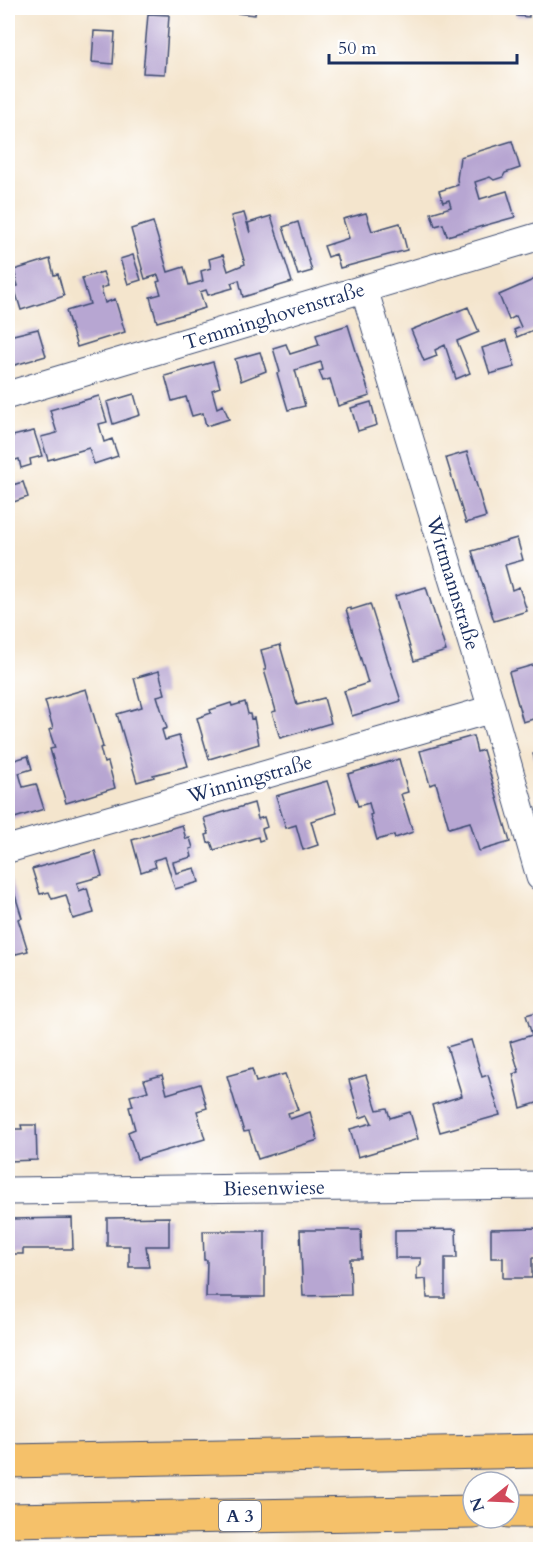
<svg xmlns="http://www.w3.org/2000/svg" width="548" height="1557" viewBox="0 0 548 1557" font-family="Cardo,serif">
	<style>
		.building { fill: #b7a6d2 }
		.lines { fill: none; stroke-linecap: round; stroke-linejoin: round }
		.minor-casing { stroke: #3c4a6f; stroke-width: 29 }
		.highway-casing { stroke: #3c4a6f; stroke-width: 35 }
		.minor { stroke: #fff; stroke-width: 27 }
		.highway { stroke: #f5c16b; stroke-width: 33 }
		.labels { text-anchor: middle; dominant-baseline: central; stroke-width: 6; stroke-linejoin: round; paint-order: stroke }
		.shield { fill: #fff; stroke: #5f6d8e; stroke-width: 1.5 }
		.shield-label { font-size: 18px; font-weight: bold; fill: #1b2f5e }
		.street-label { font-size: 20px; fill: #1b2f5e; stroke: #fff }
	</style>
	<rect width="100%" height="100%" fill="#fff"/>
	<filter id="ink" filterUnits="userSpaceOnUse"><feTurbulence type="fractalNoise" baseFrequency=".0167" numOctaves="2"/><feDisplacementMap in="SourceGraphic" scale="12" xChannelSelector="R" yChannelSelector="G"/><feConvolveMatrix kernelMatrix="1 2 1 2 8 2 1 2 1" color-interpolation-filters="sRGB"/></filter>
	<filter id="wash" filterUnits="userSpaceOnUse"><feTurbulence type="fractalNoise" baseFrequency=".008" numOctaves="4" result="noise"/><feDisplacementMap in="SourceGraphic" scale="24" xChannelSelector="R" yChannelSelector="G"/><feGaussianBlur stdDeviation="1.35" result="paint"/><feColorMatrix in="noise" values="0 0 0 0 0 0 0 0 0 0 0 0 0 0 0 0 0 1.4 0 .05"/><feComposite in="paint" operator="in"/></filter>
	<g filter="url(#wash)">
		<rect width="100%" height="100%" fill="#f4e5cd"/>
		<g id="blocks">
			<path class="building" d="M208,8H256L255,15L207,10Z
				M504,8H529V17L517,16L518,10L504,9Z
				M148,14L169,15L165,74L143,73Z
				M94,31L115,32L113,64L92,62Z
				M512,141L520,168L505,173L503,177L494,180L490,177L475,182L480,199L507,191L515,217L447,236L443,224L435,226L431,213L451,207L449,200L443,202L439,191L458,185L457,179L460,157Z
				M244,213L250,233L248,223L271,216L292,282L243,297L239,280L231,283L233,288L208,295L206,290L200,292L205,308L157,322L150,297L161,294L157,282L160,281L158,275L145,279L131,229L153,222L168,272L184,267L189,285L203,281L201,271L211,268L209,259L223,255L228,271L245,264L231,216Z
				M366,213L372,231L400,223L407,250L340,268L336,254L328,257L324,246L349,238L343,219Z
				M298,222L312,271L298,275L283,227Z
				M133,255L141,280L128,284L120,259Z
				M50,259L54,275L58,274L64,296L21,310L14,287L18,286L14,270Z
				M103,272L108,286L101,288L105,303L115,299L125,332L77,347L66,311L90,304L82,278Z
				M540,277V334L538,328L517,337L514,330L521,327L516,316L509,320L499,295Z
				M468,307L479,332L457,341L470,373L456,379L445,345L435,350L437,356L424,361L411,330Z
				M348,325L370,396L338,406L330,379L323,381L319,371L323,370L321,362L295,370L305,406L288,410L277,373L280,372L273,348L286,344L290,354L319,345L316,335Z
				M38,329L46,356L8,367V332L9,336Z
				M507,340L515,367L490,374L482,348Z
				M260,352L266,371L241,381L235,359Z
				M213,362L220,387L212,390L217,408L223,405L229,419L206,426L203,413L192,416L186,397L172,401L165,376Z
				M134,394L140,415L113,424L107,402Z
				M99,396L107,422L99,424L104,442L112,439L118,456L94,464L89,448L48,460L41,437L57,433L50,410Z
				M371,402L377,425L358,431L351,408Z
				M34,431L42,456L30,459L31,465L21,468L19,459L8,462V437Z
				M467,452L486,517L466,523L446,458Z
				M8,470L12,485L23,482L28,497L8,504Z
				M517,538L523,560L505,565L512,590L519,587L527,611L494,621L472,551Z
				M426,587L446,651L414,661L395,596Z
				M370,604L401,701L352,716L344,691L368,683L346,609L351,608V610Z
				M280,645L297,705L324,698L331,723L280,738L272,712L276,711L264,670H266L261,650Z
				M540,663V717L523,722L509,672Z
				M159,671L165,694L157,696L167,728L162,730L165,740L179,736L188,766L153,775L154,777L137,782L117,714L142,707L134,678Z
				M86,689L103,747L100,748L104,763L108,762L115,788L66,803L50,749L55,748L49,730L53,728L45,701Z
				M245,702L248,714H250L251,719L254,718L259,744L209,759L197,718L211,713L210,710L231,703L232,706Z
				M473,736L477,752L483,750L510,842L479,851L470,822L449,828L436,783L430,785L420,751Z
				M540,752V777L533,754Z
				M28,756L32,769L19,773L23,787L36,784L44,809L8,820V762Z
				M399,759L408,792L401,794L413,832L395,838L394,835L377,840L370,815L372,814L369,803L358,806L348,774Z
				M327,781L337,813L311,821L318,845L303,850L296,825L286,828L276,796Z
				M254,803L258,819L264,817L267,827L262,829L265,839L259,841L258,837L214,850L211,842L208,843L206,835L209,834L204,818Z
				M182,825L186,839L190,838L193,848L190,849L192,857L173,862L176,873L195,868L199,882L175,889L165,857L154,860L156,867L141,872L132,840Z
				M95,851L102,876L77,883L79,891L87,888L94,913L73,919L66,895L52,899L49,892L40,894L32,869Z
				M8,872L22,918L18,919L28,951L8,956Z
				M540,1011V1102L521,1108L513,1074L519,1072L510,1042L532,1035L526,1015Z
				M471,1040L482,1077L488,1075L500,1115L440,1132L432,1105L462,1096L447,1047Z
				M252,1069L256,1082L285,1074L298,1110L288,1113L290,1119L310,1112L318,1140L258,1159L249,1131L244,1132L227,1076Z
				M162,1075L167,1094L200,1084L207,1108L197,1111L205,1139L137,1159L128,1132L135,1129L129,1107L133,1106L130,1096L148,1091L144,1080Z
				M366,1075L377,1110L387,1108L390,1118L410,1112L418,1139L358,1157L350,1129L372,1123L368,1115L360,1118L349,1080Z
				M21,1125H36L37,1160L8,1161V1129H22Z
				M169,1217V1246H146L149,1267H129V1246H107V1218Z
				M72,1218L73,1249H23V1254H9V1219Z
				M540,1228V1258H532V1278H503V1258H491V1229Z
				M456,1229L457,1258H445V1298H427L426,1279L417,1280V1268L421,1264V1258H395V1230Z
				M300,1230H361L362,1259H350L351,1295L303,1296Z
				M203,1231H265V1297H206L207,1260H204Z"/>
		</g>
	</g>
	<g filter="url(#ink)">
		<use href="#blocks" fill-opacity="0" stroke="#3c4a6f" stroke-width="1.5"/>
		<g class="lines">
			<defs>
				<path id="minor" d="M364,289L492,709L540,877
					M8,395L540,236
					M8,849L492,709
					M8,1191L540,1185"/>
				<path id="highway" d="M8,1461L540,1451
					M509,1511H540
					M8,1520L473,1512"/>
			</defs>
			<use href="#minor" class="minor-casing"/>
			<use href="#highway" class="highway-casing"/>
			<use href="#minor" class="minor"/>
			<use href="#highway" class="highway"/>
		</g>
	</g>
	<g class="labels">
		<rect class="shield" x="219" y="1501" width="42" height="30" rx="4.5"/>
		<g class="shield-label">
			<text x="240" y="1516">A 3</text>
		</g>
		<g class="street-label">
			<text transform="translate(274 316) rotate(-17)">Temminghovenstraße</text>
			<text transform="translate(453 583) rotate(73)">Wittmannstraße</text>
			<text transform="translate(250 779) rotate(-16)">Winningstraße</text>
			<text transform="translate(274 1188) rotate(-1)">Biesenwiese</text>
		</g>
	</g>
	<rect width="548" height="1557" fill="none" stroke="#fff" stroke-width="30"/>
	<g transform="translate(491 1500) rotate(252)"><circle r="28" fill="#ffffff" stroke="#a4acbf" stroke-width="1.5"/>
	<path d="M0-4.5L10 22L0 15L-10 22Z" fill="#d1495b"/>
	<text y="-9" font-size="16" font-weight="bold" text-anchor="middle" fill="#1b2f5e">N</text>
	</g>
	<path d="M329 54v9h188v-9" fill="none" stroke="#1b2f5e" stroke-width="3"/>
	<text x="338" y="54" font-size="18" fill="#1b2f5e" stroke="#ffffff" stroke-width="4.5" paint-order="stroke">50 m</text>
</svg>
